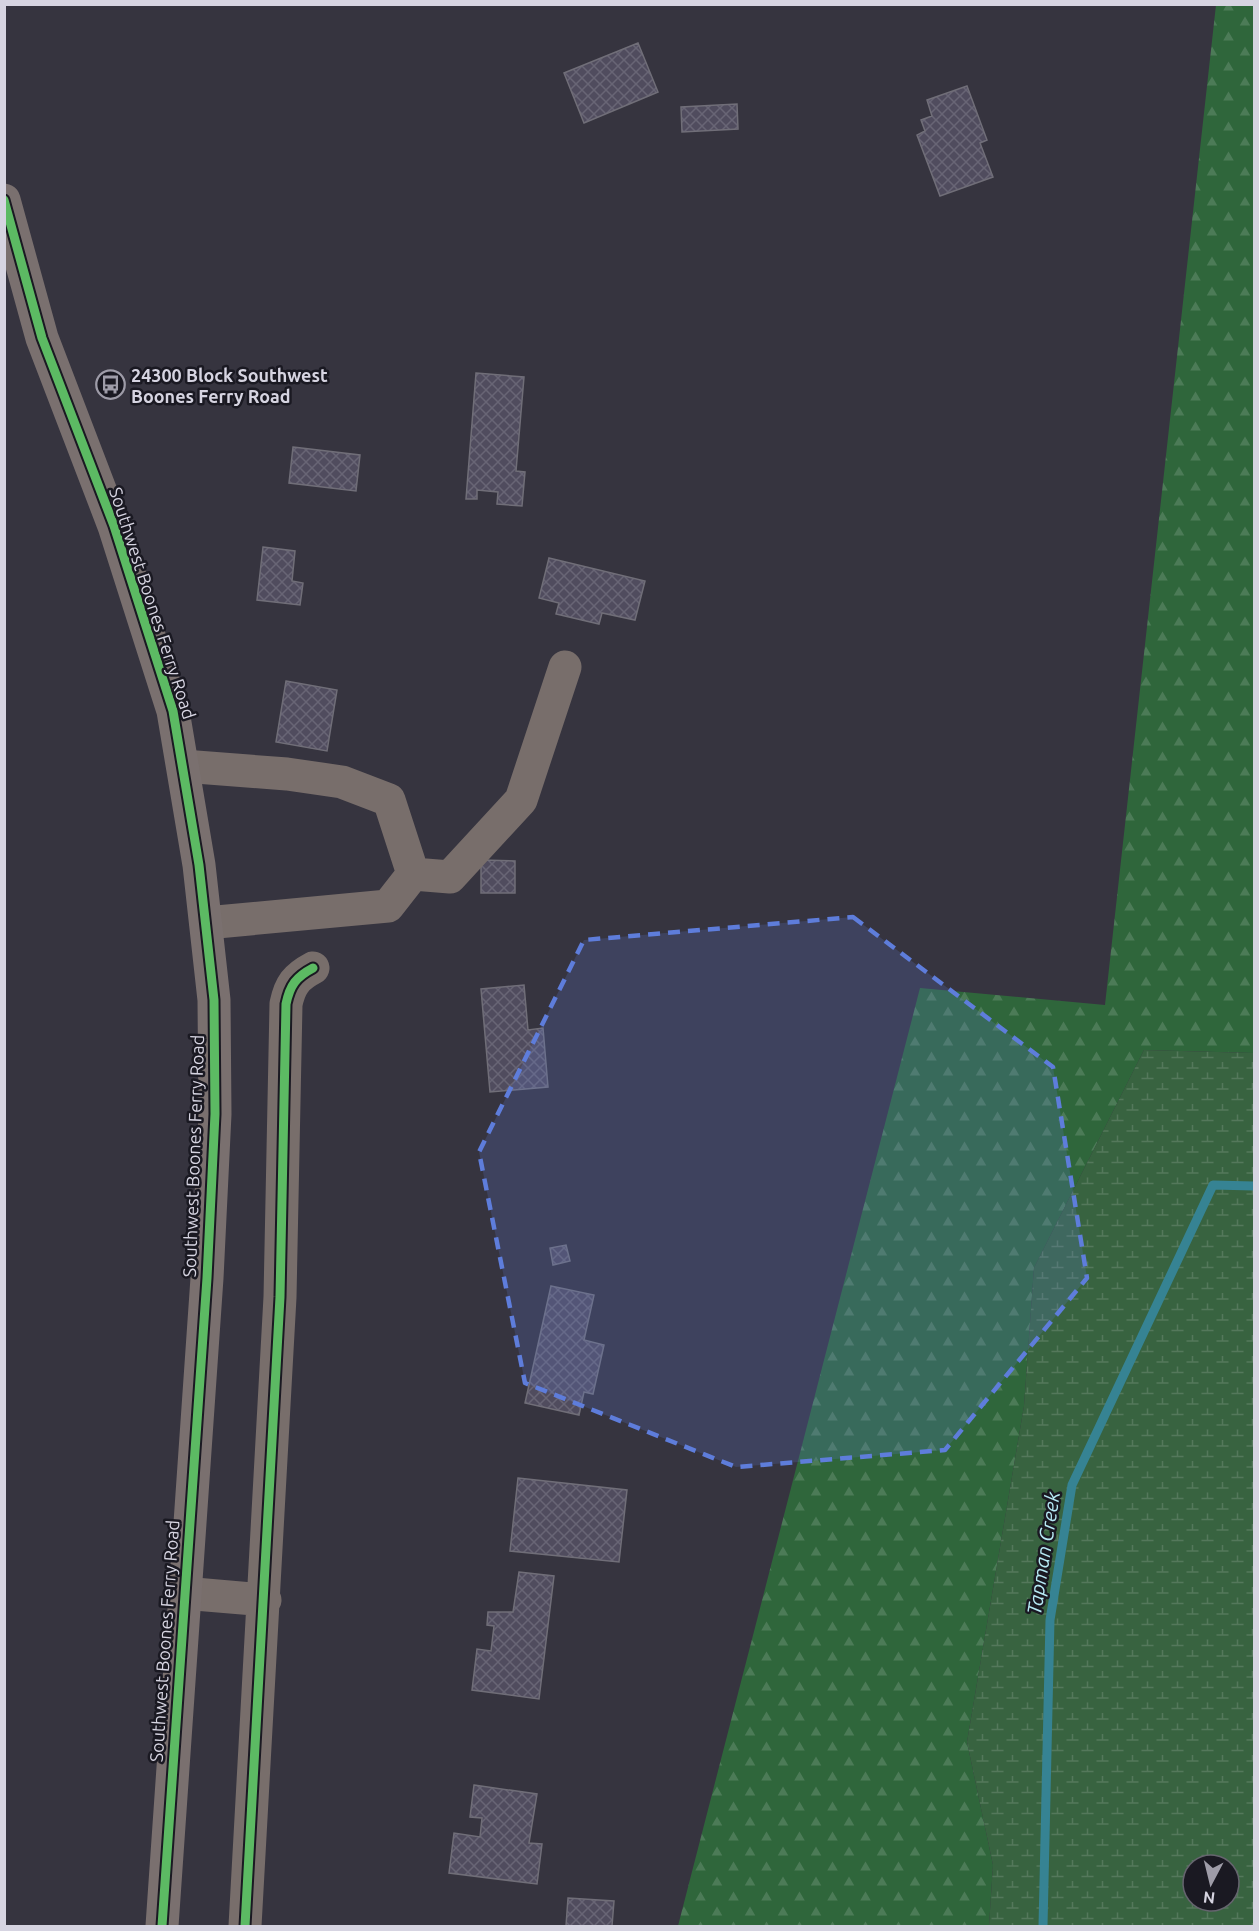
<svg xmlns="http://www.w3.org/2000/svg" width="1259" height="1931" viewBox="0 0 1259 1931" font-family="Ubuntu,sans-serif">
	<style>
		.forest { fill: url(#forest-firs) }
		.wetland { fill: url(#wetland-marsh); fill-rule: evenodd }
		.lines { fill: none; stroke-linecap: round; stroke-linejoin: round }
		.stream { stroke: #368393; stroke-width: 9 }
		.building { fill: url(#building-cross-hatch); stroke: #706e78; stroke-width: 1.5 }
		.minor { stroke: #786e6b; stroke-width: 33 }
		.major { stroke: #7a706f; stroke-width: 33 }
		.cycleway-casing { stroke: #1a1922; stroke-width: 13 }
		.cycleway { stroke: #5cba63; stroke-width: 9 }
		.marked { fill: #5e7ddb; fill-opacity: 0.2; stroke: #5e7ddb; stroke-width: 4.5; stroke-dasharray: 12 8; stroke-linejoin: round }
		.labels { text-anchor: middle; dominant-baseline: central; stroke-width: 5; stroke-linejoin: round; paint-order: stroke }
		.poi-label { font-size: 18px; font-weight: bold; fill: #d6d4e1; stroke: #1a1922; text-anchor: start }
		.street-label { font-size: 18px; fill: #d6d4e1; stroke: #1a1922 }
		.water-label { font-size: 20px; font-style: italic; fill: #b7eaf5; stroke: #1a1922 }
	</style>
	<defs>
		<pattern id="forest-firs" width="22" height="20" patternUnits="userSpaceOnUse" patternTransform="scale(1.5)"><rect width="22" height="20" fill="#2f663b"/><path d="M5 1l3.5 6h-7zM16 11l3.5 6h-7z" fill="#4c7b57"/></pattern>
		<pattern id="wetland-marsh" width="20" height="14" patternUnits="userSpaceOnUse" patternTransform="scale(1.5)"><rect width="20" height="14" fill="#386340"/><path d="M1 5h8M5 5V1M11 12h8M15 12V8" fill="none" stroke="#54785b"/></pattern>
		<pattern id="building-cross-hatch" width="8" height="8" patternUnits="userSpaceOnUse" patternTransform="scale(1.5)"><rect width="8" height="8" fill="#504c5e"/><path d="M0 0l8 8M0 8l8-8" fill="none" stroke="#686575"/></pattern>
	</defs>
	<rect width="100%" height="100%" fill="#36343f"/>
	<path class="forest" d="M1216,5H1254V1053L1144,1050L1034,1268L1024,1406L967,1742L993,1865L989,1926H678L920,988L1105,1005Z"/>
	<path class="wetland" d="M1144,1050L1254,1053V1926H989L993,1865L967,1742L1024,1406L1034,1268ZM1193,1865H1229V1901H1193Z"/>
	<g class="lines">
		<path class="stream" d="M1043,1926L1050,1620L1072,1485L1213,1185L1254,1186"/>
	</g>
	<path class="building" d="M638,43L658,92L584,123L564,73Z
		M967,86L987,140L980,143L993,177L940,196L917,135L925,131L921,120L932,116L927,100Z
		M737,104L738,129L682,132L681,107Z
		M476,373L524,377L516,471L525,472L522,506L497,504L498,492L477,490V499H466Z
		M293,447L360,455L356,491L289,483Z
		M263,547L295,551L292,581L303,583L300,605L257,600Z
		M549,558L645,581L635,620L602,613L599,624L556,614L559,603L539,598Z
		M286,681L337,690L327,751L276,742Z
		M481,860L515,861V893H481Z
		M524,985L528,1030L543,1028L548,1087L490,1092L481,989Z
		M566,1245L570,1261L553,1265L550,1248Z
		M551,1286L594,1295L584,1340L604,1345L593,1394L584,1392L579,1415L525,1403Z
		M518,1478L627,1490L619,1562L510,1551Z
		M519,1572L554,1576L539,1699L472,1690L477,1649L491,1651L494,1626L487,1625L488,1612H513Z
		M474,1785L537,1794L529,1843L542,1844L537,1884L449,1873L454,1833L480,1837L482,1818L470,1817Z
		M568,1898L614,1901L612,1926H566Z"/>
	<g class="lines">
		<path class="minor" d="M183,766L287,774L342,782L389,800L413,874L388,906L206,923
			M413,874L450,877L521,800L565,667
			M183,1593L265,1600
			M245,1926L280,1297L286,1004C290,985 296,977 313,968"/>
		<path class="major" d="M4,200L42,338L114,526L173,711L199,865L214,1000L215,1114L207,1278L162,1926"/>
		<defs>
			<path id="cycleway" d="M4,200L42,338L114,526L173,711L199,865L214,1000L215,1114L207,1278L162,1926
				M245,1926L280,1297L286,1004C290,985 296,977 313,968"/>
		</defs>
		<use href="#cycleway" class="cycleway-casing"/>
		<use href="#cycleway" class="cycleway"/>
	</g>
	<path class="marked" d="M853,917L1053,1067L1087,1278L945,1450L736,1467L525,1383L479,1152L584,940Z"/>
	<defs>
		<symbol id="bus-ring" viewBox="-11 -11 22 22"><circle r="9.5" fill="#1a1922" stroke="#9e9ca8" stroke-width="1.5"/><path d="M-5-6H5V4H4V6H2V4H-2V6H-4V4H-5ZM-3.5-4V0h7V-4ZM-3.5 1.2v1.5H-2V1.2ZM2 1.2v1.5H3.5V1.2Z" fill="#9e9ca8"/></symbol>
	</defs>
	<g fill-rule="evenodd">
		<use href="#bus-ring" x="94" y="368" width="33" height="33"/>
	</g>
	<g class="labels">
		<g class="poi-label">
			<text x="131" y="375">24300 Block Southwest<tspan x="131" dy="21">Boones Ferry Road</tspan></text>
		</g>
		<g class="street-label">
			<text transform="translate(153 603) rotate(72)">Southwest Boones Ferry Road</text>
			<text transform="translate(193 1156) rotate(-88)">Southwest Boones Ferry Road</text>
			<text transform="translate(164 1641) rotate(-86)">Southwest Boones Ferry Road</text>
		</g>
		<g class="water-label">
			<text transform="translate(1043 1553) rotate(-81)">Tapman Creek</text>
		</g>
	</g>
	<rect width="1259" height="1931" fill="none" stroke="#d6d4e1" stroke-width="12"/>
	<g transform="translate(1211 1883) rotate(187)"><circle r="28" fill="#1a1922" stroke="#65646e" stroke-width="1.5"/>
	<path d="M0-4.5L10 22L0 15L-10 22Z" fill="#9e9ca8"/>
	<text y="-9" font-size="16" font-weight="bold" text-anchor="middle" fill="#d6d4e1">N</text>
	</g>
</svg>
